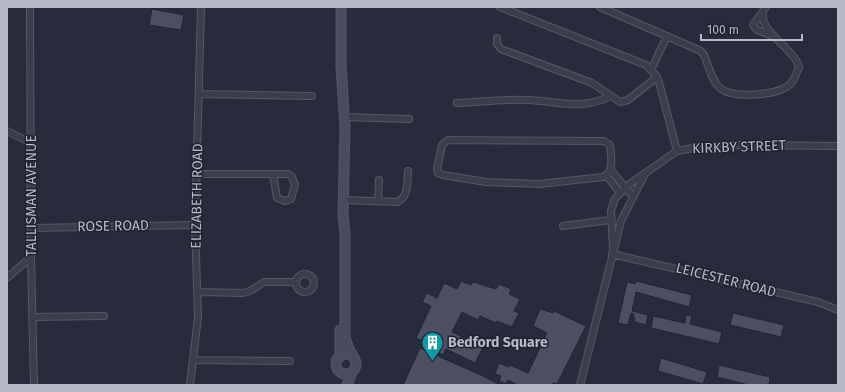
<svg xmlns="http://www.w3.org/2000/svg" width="845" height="392" viewBox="0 0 845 392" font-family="'Fira Sans',sans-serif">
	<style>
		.building { fill: #4b4f61; stroke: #212532 }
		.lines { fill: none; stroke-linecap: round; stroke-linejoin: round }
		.minor-casing { stroke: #555966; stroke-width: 8 }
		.secondary-casing { stroke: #555966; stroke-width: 11 }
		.minor { stroke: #3a3e4b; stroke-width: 6 }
		.secondary { stroke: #494c5e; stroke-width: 9 }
		.labels { text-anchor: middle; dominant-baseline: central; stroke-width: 3; stroke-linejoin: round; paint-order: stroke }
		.street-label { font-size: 14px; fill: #b6b9c7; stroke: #1f2330 }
		.poi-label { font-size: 14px; font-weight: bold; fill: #b6b9c7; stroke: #1f2330; text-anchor: start }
	</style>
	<rect width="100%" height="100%" fill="#272b3b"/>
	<path class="building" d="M152,9L184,15L181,30L149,25Z
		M461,281L471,285L473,282L496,289L499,284L511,289L509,294L520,299L514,311L519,313L512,327L497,321L496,323L480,316L478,320L462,312L452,332L483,347L475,363L446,349L443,355L429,348L431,345L416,338L431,306L422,302L427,293L437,298L444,283L457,289Z
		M636,281L692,295L689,307L636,292L632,311L648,315L646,325L634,322L635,318L633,317L634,314L631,313L628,325L618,323L627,282L635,284Z
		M540,309L553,313L554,311L586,326L557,384L553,383V385H518L508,380L506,384L499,381L501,376L495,374L499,363L509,367L510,365L528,373L547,333L533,326Z
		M733,313L784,325L781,337L730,325Z
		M686,315L692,316L690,324L722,332L719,344L651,328L653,316L685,323Z
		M420,348L483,376L500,385H403Z
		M661,358L707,372L703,384L658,371Z
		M719,365L770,377L769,385H749L717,377Z"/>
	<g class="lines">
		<defs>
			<path id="minor" d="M30,7L31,257L34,385
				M500,7L646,65L654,73L659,82L677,151
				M600,7L701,51L704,55C709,66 711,80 720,88C732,99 776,95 788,86C794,82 797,73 799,67C793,47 760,33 763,13
				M766,7L753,25L757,30L773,36
				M497,38V44L501,49L592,83L620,102L628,100L657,77
				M651,70L667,36
				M199,94L312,96
				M457,103C481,102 505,99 528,100C558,101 582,111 610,96
				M343,117L409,119
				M7,131L31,143
				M448,140L604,141L610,145C611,156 615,172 603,177L539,184L486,182L443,175L438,173L437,169L442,145Z
				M611,170L633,197
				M197,174H288L292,177L295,185L291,199L285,201L277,198L273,174
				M607,176L620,193
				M344,200L397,202C409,197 407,182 408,171
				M378,201L379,180
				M563,226L610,220
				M32,228L195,225
				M613,250L611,211L615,199L628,185L677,151L699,147L741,145L838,146
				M612,254L818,302L838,310
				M296 283a9 9 0 1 1 18 0a9 9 0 1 1-18 0Z
				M7,278L31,257
				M198,292L243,293L250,291L264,282H296
				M32,317L104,316
				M193,360L290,361
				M190,385L198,317L195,225L201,7
				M580,385L621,221L645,174"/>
			<path id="secondary" d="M341,7V66L345,127L343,215L345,233V338L349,349L354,358
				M336 364a10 10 0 1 1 20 0a10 10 0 1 1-20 0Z
				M340,357V330
				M347,385L352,372"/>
		</defs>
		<use href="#minor" class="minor-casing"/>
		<use href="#secondary" class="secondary-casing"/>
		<use href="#minor" class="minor"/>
		<use href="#secondary" class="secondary"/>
	</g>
	<defs>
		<symbol id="building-pin" viewBox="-11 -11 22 30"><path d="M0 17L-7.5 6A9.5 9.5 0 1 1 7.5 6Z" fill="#0f9aa8" stroke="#1f2330"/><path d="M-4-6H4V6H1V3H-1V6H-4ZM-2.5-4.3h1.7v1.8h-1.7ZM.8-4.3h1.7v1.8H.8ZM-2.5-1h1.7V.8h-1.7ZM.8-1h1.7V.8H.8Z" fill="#fff"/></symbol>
	</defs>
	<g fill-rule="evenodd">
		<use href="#building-pin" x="420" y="330" width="25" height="34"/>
	</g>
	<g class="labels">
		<g class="street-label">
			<text transform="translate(739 147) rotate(-2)">KIRKBY STREET</text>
			<text transform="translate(31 196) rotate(-90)">TALLISMAN AVENUE</text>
			<text transform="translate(197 196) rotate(-89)">ELIZABETH ROAD</text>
			<text transform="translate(113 226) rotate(-1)">ROSE ROAD</text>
			<text transform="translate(726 280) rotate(14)">LEICESTER ROAD</text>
		</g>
		<g class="poi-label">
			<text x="448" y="342">Bedford Square</text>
		</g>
	</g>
	<rect width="845" height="392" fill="none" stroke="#b6b9c7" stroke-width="16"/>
	<path d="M701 34v6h101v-6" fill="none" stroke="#b6b9c7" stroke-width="2"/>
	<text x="707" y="34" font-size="12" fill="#b6b9c7" stroke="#1f2330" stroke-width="3" paint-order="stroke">100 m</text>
</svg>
